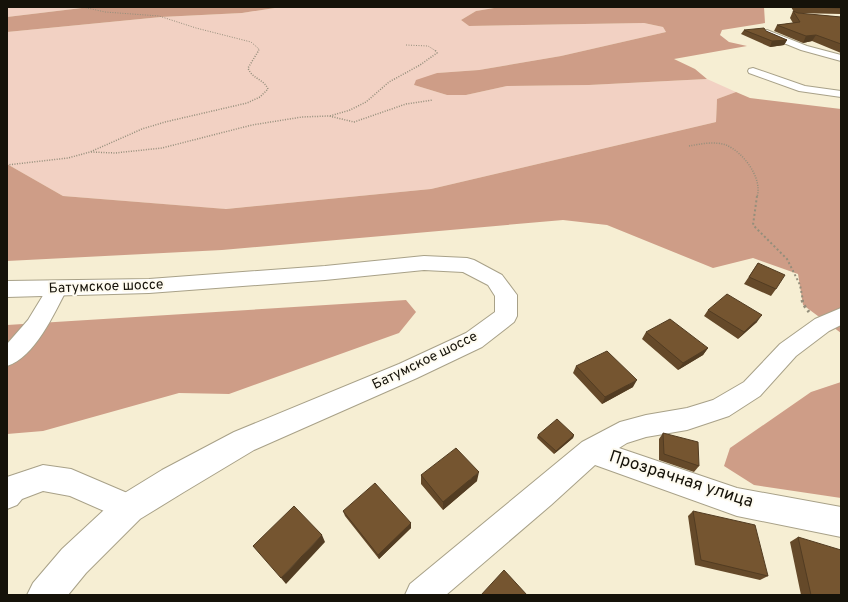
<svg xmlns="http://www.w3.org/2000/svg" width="848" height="602" viewBox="0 0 848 602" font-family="Overpass,sans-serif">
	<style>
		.green { fill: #f2d1c3 }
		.forest { fill: #ce9d87 }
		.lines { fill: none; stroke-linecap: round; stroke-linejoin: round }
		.minor-casing { stroke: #a8a188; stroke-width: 2 }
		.highway-casing { stroke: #a8a188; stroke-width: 2 }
		.path-far3 { stroke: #948e7b; stroke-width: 1; stroke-dasharray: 1 1.5; stroke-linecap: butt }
		.path-far2 { stroke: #948e7b; stroke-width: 1.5; stroke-dasharray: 1 1.5; stroke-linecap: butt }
		.path-far1 { stroke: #948e7b; stroke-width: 2; stroke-dasharray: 2 2.5; stroke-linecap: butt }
		.path { stroke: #948e7b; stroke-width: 3; stroke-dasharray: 2.5 3.5; stroke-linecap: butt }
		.minor { fill: #fff; fill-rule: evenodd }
		.highway { fill: #fff; fill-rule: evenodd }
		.wall { fill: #654929 }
		.shaded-wall { fill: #523c22 }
		.building { fill: #755530; stroke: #523c22 }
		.labels { text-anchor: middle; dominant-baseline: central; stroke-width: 4; stroke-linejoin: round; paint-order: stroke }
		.street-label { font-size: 14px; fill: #151209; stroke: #fefbf0 }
		.near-street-label { font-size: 17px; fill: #151209; stroke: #fefbf0 }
	</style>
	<rect width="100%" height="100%" fill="#f6eed3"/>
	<path class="green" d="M7,7H90L7,17Z
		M281,7H500L476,11L461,20L469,26L644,23L663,27L666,32L561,56L479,70L437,73L414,85L447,95H466L507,86L589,85L707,79L736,92L717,99L716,122L431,189L225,209L63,196L7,164V32L161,17L242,13Z"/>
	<path class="forest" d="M90,7H281L242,13L161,17L7,32V17Z
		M500,7H764L765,23L722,30L720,35L729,42L747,46L674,59L695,69L707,79L589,85L507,86L466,95H447L414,85L416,80L437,73L479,70L561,56L666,32L663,27L644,23L469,26L461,20L476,11Z
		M736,92L750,98L841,109V333L803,305L798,274L753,258L713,268L607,225L563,220L222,250L7,261V164L63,196L226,209L431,189L716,122L717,99Z
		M406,300L416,312L399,333L229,394L179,393L43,431L7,434V325Z
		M841,382V498L754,485L724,466L730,448L811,392Z"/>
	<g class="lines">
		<defs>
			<path id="minor" d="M767,30L807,46L841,55V61L801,50L764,35L763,33L764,31Z
				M753,68L805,86L841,91V97L799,91L749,73L748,71L749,69Z
				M57,282L64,284L67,289C54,314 35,357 7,366V344L28,320L50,284Z
				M841,308V325L829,331L796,356L760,396L729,416L687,430L646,437L627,443L619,448L737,488L841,507V537L737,516L595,465L551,505L446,595H405L410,584L582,442L620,422L646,415L687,408L713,400L744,382L780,344L815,319Z
				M43,465L71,469L139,498L143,508L139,518L129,522L70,496L43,491L22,499L17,505L7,509V477Z"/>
			<path id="highway" d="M424,256L467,258L474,260L502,275L517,295V316L514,322L482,347L417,378L254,450L184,492L140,519L86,573L68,595H27L33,583L62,549L118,497L162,470L234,432L399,364L466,333L495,312V296L488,285L463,272L424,270L325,280L149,293L7,297V281L149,279L325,266Z"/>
		</defs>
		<use href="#minor" class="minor-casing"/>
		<use href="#highway" class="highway-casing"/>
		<path class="path-far3" d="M83,7L105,12L159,16L196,28L251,42L259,49L258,51
			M406,45L428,46L436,51"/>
		<path class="path-far2" d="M330,116L350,110L366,102L389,82L420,65L437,53L435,50
			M689,146C700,144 715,141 726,145C743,152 763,178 757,197
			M91,152L115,153L162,148L252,125L302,117L329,116L354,122L406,104L433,100
			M7,165L68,158L90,152L142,129L165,122L247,103L260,97L268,89C264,79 252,79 248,68L259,50"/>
		<path class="path-far1" d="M757,196L753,225L787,259L800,285L803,301"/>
		<path class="path" d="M802,300L803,304L809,312"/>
		<use href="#minor" class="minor"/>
		<use href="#highway" class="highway"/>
	</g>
	<path class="wall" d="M791,7H841V14L796,13L841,17V53L812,41L803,43L774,31L777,25L793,23L790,18L793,11L794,12Z
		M744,30L766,31L787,40L784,45L770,47L741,34Z
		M758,263L776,289L771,296L744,284Z
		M708,310L757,322L738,339L704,316Z
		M646,332L708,348L703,355L678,370L642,339Z
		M576,366L633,387L602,404L573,373Z
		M663,433L699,466L694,472L659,460V439Z
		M538,435H574L573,438L554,454L537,438Z
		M421,475L477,481L443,510L421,484Z
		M343,511L411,528L379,559L345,516Z
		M693,511L768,576L760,580L695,565L688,516Z
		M798,537L841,595H801L790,542Z"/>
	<path class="shaded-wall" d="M816,35L812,41L803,43L806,36Z
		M787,40L784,45L770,47L772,41Z
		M762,315L757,322L738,339L744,332Z
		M708,348L703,355L678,370L683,363Z
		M637,380L633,387L602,404L605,397Z
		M574,435L573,438L554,454L556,451Z
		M479,472L477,481L443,510V502Z
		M411,523V528L379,559L378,555Z
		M322,535L325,542L286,584L281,578Z"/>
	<path class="building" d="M809,7H841V8Z
		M793,11L798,13L841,17V44L816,35L806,36L777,25L800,22Z
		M764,28L766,31L787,40L772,41L744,30Z
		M758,263L785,275L776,289L749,277Z
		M727,294L762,315L744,332L708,310Z
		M670,319L708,348L683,363L646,332Z
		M607,351L637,380L605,397L576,366Z
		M557,419L574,435L556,451L538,435Z
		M663,433L698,442L699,466L664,454Z
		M456,448L479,472L443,502L421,475Z
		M375,483L411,523L378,555L343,511Z
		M294,506L322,535L281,578L253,546Z
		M693,511L755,525L768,576L701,560Z
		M798,537L841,550V595H811Z
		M504,570L527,595H481Z"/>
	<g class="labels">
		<g class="street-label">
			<text transform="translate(106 287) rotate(-2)">Батумское шоссе</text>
			<text transform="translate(425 361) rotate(-26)">Батумское шоссе</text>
		</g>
		<g class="near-street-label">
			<text transform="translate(681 480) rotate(18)">Прозрачная улица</text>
		</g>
	</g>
	<rect width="848" height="602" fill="none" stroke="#151209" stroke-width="16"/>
</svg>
